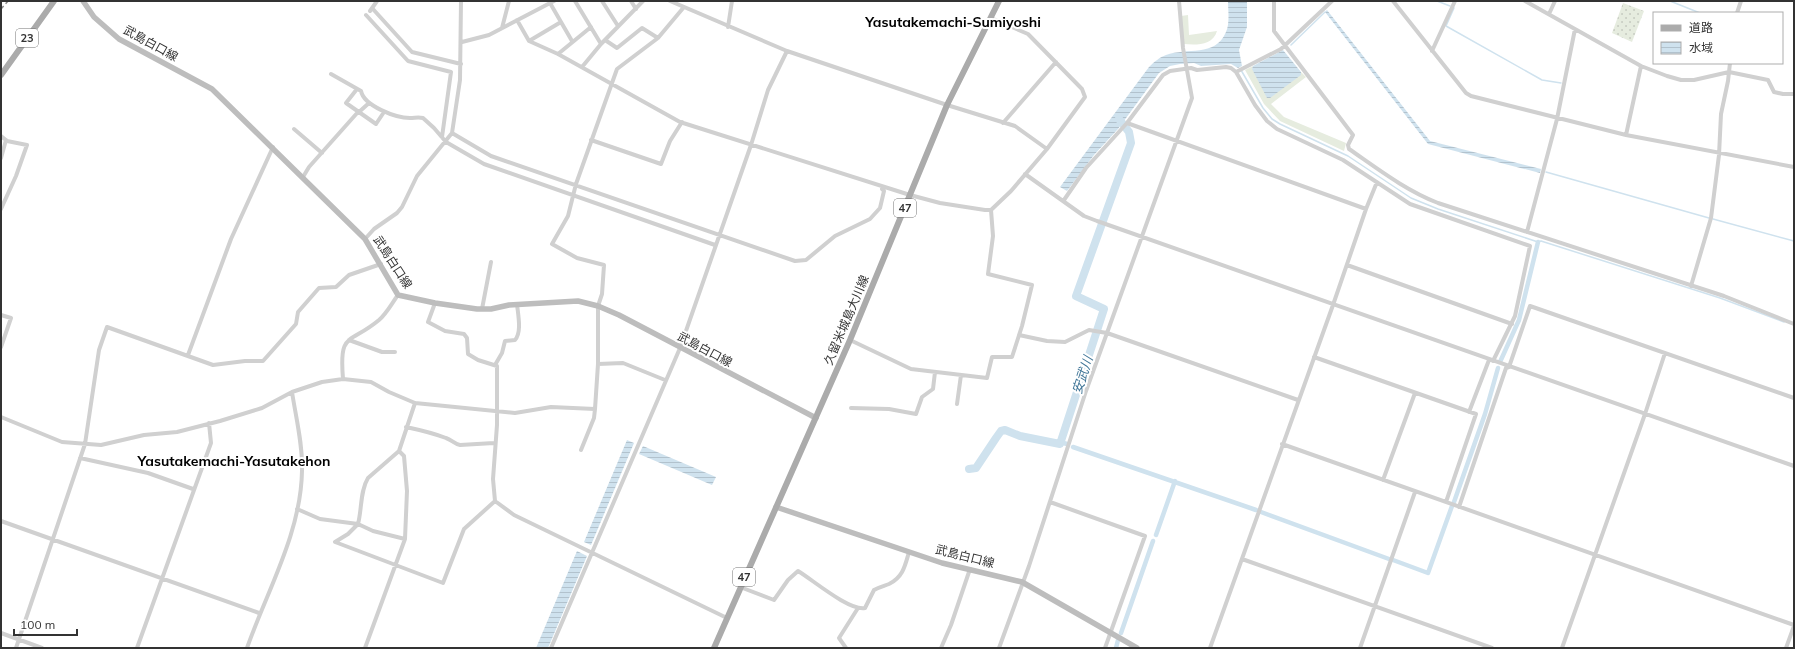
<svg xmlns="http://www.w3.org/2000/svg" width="1795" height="649" viewBox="0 0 1795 649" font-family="Mulish,'Noto Sans JP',sans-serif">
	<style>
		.grass { fill: #e6ecdf }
		.park { fill: url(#park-dots) }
		.water { fill: url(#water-rules) }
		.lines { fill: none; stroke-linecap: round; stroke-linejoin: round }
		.stream { stroke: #cfe2ee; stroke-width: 1.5 }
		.canal { stroke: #cfe2ee; stroke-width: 4.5 }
		.river { stroke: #cfe2ee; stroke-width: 8 }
		.street { stroke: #d0d0d0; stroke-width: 4 }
		.secondary { stroke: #bdbdbd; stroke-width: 5.5 }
		.primary { stroke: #ababab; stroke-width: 6 }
		.rail { stroke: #888; stroke-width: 1.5; stroke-dasharray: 4 3; stroke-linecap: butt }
		.labels { text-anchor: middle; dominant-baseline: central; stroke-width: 4; stroke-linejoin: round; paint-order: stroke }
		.shield { fill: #fff; stroke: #707070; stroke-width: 1 }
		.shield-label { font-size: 11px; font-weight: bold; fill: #333 }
		.street-label { font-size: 12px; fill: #333; stroke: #fff }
		.water-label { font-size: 13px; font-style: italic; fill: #3f7597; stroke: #fff }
		.quarter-label { font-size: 14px; font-weight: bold; fill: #000; stroke: #fff }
	</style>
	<defs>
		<pattern id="park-dots" width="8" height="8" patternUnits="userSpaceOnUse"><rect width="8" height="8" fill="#e6ecdf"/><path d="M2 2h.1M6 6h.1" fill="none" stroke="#c6cbc0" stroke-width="1.8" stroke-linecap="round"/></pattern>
		<pattern id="water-rules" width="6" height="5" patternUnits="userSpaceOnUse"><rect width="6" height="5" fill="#cfe2ee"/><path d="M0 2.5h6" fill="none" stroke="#b2c2cd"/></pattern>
	</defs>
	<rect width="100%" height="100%" fill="#fff"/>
	<path class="grass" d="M1188,15L1189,35L1217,31C1213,46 1195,45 1184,44L1181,16Z
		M1253,66L1252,69L1301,75V72L1306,77L1271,104L1284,117L1346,143L1344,151L1280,121L1264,104L1245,70Z"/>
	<path class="park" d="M1623,3L1644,11L1632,42L1612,33Z"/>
	<path class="water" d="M1228,1H1247V27L1239,50L1242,66L1238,68L1231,64L1201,66L1194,63L1180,64L1170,66L1159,73L1118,129L1094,155L1067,191L1060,187L1149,67C1154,62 1160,57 1166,55C1187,47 1215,58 1226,32C1230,23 1228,10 1228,1Z
		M1327,10L1430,141L1541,169L1540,173L1428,144L1325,12Z
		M1283,50L1301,72V75L1270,98H1267L1252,69L1253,66Z
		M627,440L634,443L591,545L584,542Z
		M643,446L716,477L712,485L639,454Z
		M577,551L587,556L548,648H536Z"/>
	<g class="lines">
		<path class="stream" d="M1437,1L1450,6
			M1670,1L1700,13
			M1454,8L1446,26L1542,80L1561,83
			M1291,45L1325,12
			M1241,70L1263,108L1272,119L1280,124L1348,156L1411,198L1438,209L1538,242L1541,241L1720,298L1784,322
			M1546,172L1709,218
			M1713,219L1794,241"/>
		<path class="canal" d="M1500,362L1519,320L1538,242
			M1060,442L1067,444
			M1073,447L1256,510
			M1454,502L1485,414L1498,368
			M1261,512L1389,559
			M1156,535L1175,481
			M1393,560L1428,573L1452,506
			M1121,633L1153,541
			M1116,648L1118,640"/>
		<path class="river" d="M969,469L976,468L996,438L1001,431L1005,430L1020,436L1060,444L1104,309L1076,296L1131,143L1129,132L1119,119"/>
		<path class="street" d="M575,1L601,44
			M602,1L618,26
			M631,1L636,9
			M670,1L787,51L947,105L1015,126L1047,149
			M1274,1V31L1353,135L1348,145L1349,149C1378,169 1405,190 1438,203L1724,296L1794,324
			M1393,1L1466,93L1471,96L1626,135L1794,167
			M1525,1L1641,66L1667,76L1681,80H1694L1729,72L1768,80L1774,92L1783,94H1794
			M550,3L572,41
			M372,8L412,52L461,64
			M370,11L377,1
			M1737,13L1741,1
			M1549,14L1555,1
			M366,15L408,61L451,72L442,137
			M517,20L529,41L558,54L680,122L910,195L940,203L985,210H991L1011,191L1047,149L1085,97L1082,89L1028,34L991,18
			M728,27L732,1
			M502,28L509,1
			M605,40L617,48L642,28L658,38
			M529,41L561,22
			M462,42L489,35L554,1
			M1432,51L1455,1
			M558,54L591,27
			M582,67L601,44L643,1
			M1236,72L1281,49L1332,1
			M331,74L361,91C364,106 396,118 410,118C415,118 418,117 423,118L434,128L446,142L484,164L715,245
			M357,89L346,103L376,124L384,112
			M359,112L369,103
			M1003,123L1056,62
			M1127,123L1366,209L1333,305L1210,648
			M294,129L322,153
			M452,133L491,156L795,261L806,260L835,236L870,219L880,208L884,191L882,189L883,187
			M1626,135L1641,66
			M1,136L7,141L27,145L16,176L1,209
			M591,140L661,164L670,141L682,122
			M1,158L6,140
			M1025,174L1084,216L1097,221L1794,466
			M303,177L309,167L358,112
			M1064,200L1086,168L1127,123L1163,75L1170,71L1191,68L1197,70L1226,67L1231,68L1236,72L1255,105L1267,121L1277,129L1343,160L1410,204L1530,246L1515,316L1493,361
			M1366,209L1377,182
			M1527,232L1557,119L1575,29
			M365,239L374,229L397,213L402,207L417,176L452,133L460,80L461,1
			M1347,265L1512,324
			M1691,286L1711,218L1719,155L1721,114L1728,81L1730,63
			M435,303L428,322L445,331L464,334L467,338L468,354L478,360L497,366V425L493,479L495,501L514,515L727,618
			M482,309L491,262
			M1,315L11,318L1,347
			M1019,335L1047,341L1065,342L1089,330L1107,333L1298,400
			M349,340L382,352H395
			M850,340L911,369L987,378L992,357H1012L1022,326L1032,285L988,274L993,236L991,210
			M188,355L231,239L273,147
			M1314,357L1476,414L1446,502
			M598,364L623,363L665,380
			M495,365L502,353L505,341L515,340C522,332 518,315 517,304
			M343,379C339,331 349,345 379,320C387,313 392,303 398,295
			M957,404L961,375
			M851,408L889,409L916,414L922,397L933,389L935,372
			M1469,412L1489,360
			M1,417L62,442L101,445L144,435L177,432L220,421L262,408L292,392L322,382L343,379L371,382L389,392L415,403L515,413L551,407L595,409L598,364V306L602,294L604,265L577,258L552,244L568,216L576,184L617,69L658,38L684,7
			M406,427C420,430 433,433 446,438C452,440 454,444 460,445L494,443
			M1282,444L1794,625
			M581,450L594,418L595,409
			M80,458L148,473L193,489
			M1383,480L1415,393
			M1050,502L1145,536L1105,648
			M1459,507L1506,368L1509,367L1530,306L1794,398
			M297,509L320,519L358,524C362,509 360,491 368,478L399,451L415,403
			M1,521L259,613
			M405,539L373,531L358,524L348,534L335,542L443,583L464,529L495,501
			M1242,559L1492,648
			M740,587L774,600L788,580L798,571C813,580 849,611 865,608L874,590C879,587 884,586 889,584C903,577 905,566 909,552
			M1,633L42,648
			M16,648L85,444L99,350L107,327L213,365L245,361H263L296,324L298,312L319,288L336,287L349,275L381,264
			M137,648L211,443L209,423
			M247,648C267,591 301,533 302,471C303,445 296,418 292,392
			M365,648L405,539L407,491L404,456L399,451
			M551,648L680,348L751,145L768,90L787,51
			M846,648L839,638L858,608
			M941,648L951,625L970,569
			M999,648L1029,566L1086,391L1192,98L1183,48L1179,1
			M1360,648L1415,492
			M1562,648L1645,414L1665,353
			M1786,648L1794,626"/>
		<path class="secondary" d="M83,1L94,17L119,39L212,89L365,239L398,295L435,303L477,309H491L509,305L578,301L598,306L619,315L816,418
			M776,507L942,563L1022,582L1137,648"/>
		<path class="primary" d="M1,75L54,1
			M714,648L850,340L947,105L999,1"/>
		<path class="rail" d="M1,9L8,1"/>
	</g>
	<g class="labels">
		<g class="shield">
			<rect x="16" y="29" width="22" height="18" rx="3"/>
			<rect x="894" y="199" width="22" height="18" rx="3"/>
			<rect x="733" y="568" width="22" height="18" rx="3"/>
		</g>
		<g class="shield-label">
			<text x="27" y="38">23</text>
			<text x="905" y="208">47</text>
			<text x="744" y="577">47</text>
		</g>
		<g class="street-label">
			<text transform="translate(151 43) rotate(29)">武島白口線</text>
			<text transform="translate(393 262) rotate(57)">武島白口線</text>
			<text transform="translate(846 320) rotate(-67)">久留米城島大川線</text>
			<text transform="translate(705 349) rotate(28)">武島白口線</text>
			<text transform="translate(965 556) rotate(14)">武島白口線</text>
		</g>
		<g class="water-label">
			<text transform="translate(1082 375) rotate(-72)">安武川</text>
		</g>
		<g class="quarter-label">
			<text x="953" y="22">Yasutakemachi-Sumiyoshi</text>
			<text x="234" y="461">Yasutakemachi-Yasutakehon</text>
		</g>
	</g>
	<rect width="1795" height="649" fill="none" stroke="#333333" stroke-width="4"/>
	<rect x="1653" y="12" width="130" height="52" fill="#ffffff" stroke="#adadad"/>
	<rect x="1661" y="25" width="20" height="6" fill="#ababab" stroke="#adadad"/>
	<text x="1689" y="32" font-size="12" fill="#333333">道路</text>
	<rect x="1661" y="42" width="20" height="12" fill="url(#water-rules)" stroke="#adadad"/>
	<text x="1689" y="52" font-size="12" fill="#333333">水域</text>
	<path d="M14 629v6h63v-6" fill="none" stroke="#333333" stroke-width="2"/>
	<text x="20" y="629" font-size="12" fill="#333333" stroke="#ffffff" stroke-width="3" paint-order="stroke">100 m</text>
</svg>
